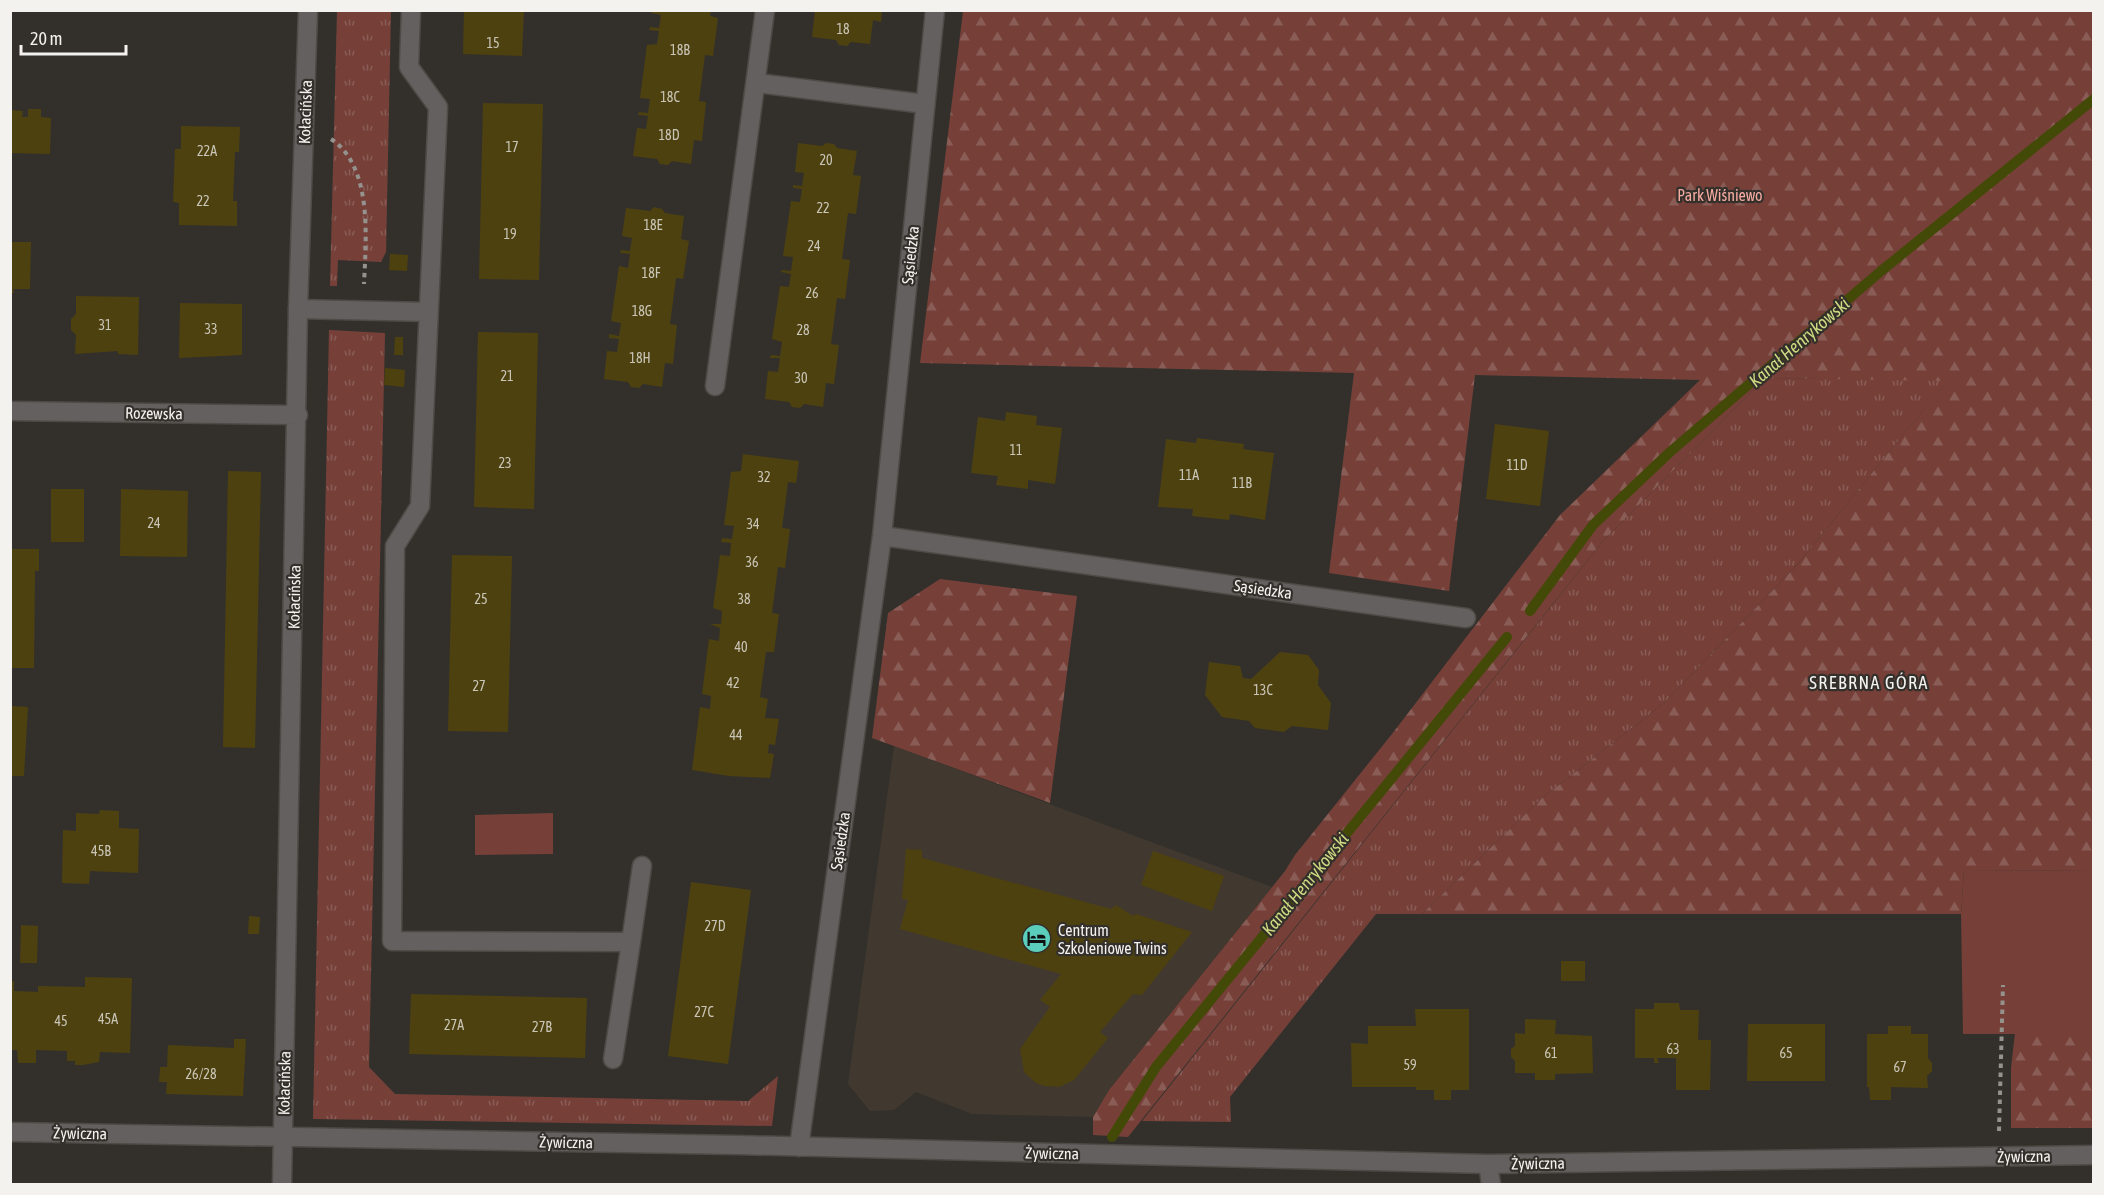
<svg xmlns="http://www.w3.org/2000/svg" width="2104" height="1195" viewBox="0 0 2104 1195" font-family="'Asap Condensed',sans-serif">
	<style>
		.built { fill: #41392f }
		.grass { fill: url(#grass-tufts) }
		.forest { fill: url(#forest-firs) }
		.park { fill: #764039 }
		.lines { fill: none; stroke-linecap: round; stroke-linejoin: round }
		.stream { stroke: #434906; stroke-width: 10 }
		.building { fill: #4e4110 }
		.service-casing { stroke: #4e4b46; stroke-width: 21 }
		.minor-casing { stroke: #4e4b46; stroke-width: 21 }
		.path { stroke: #95928e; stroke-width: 4; stroke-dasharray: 4.5 4.5; stroke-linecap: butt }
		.service { stroke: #63605f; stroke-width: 18 }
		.minor { stroke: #63605f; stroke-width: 18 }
		.labels { text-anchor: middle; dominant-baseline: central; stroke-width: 4.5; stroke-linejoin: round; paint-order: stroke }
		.number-label { font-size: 14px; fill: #cac6b7 }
		.street-label { font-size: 16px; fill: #f4f2ef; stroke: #33302b }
		.park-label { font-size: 16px; fill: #f7aba1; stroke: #33302b }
		.poi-label { font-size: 16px; fill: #f4f2ef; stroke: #33302b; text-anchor: start }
		.water-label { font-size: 18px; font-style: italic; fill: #cfdb82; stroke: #33302b }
		.neighbourhood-label { font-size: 18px; letter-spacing: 1.5px; fill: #f4f2ef; stroke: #33302b }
	</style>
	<defs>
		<pattern id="grass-tufts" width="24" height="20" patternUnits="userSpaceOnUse" patternTransform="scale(1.5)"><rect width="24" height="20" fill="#764039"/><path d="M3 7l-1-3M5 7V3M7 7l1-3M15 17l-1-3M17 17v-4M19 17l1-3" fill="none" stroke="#8a5c56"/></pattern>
		<pattern id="forest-firs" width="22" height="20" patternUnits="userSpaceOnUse" patternTransform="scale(1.5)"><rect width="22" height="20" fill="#764039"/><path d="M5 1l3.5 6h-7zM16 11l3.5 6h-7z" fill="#8a5c56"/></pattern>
	</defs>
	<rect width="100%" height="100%" fill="#33302b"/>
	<path class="built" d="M894,746L1272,887L1109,1090L1093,1117L972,1114L916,1092L894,1110L870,1111L848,1084Z"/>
	<path class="grass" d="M337,11H391L386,252L381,262L338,260L337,286H330Z
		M329,330L385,333L369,1067L395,1094L748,1101L778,1076L772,1126L313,1119Z
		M1765,378L1948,380L1797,565L1664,703L1541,799L1422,914H1376L1230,1097L1231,1122L1142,1121L1603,541Z"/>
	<path class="forest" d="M963,11H2093V870L1964,871L1961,914H1422L1541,799L1664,703L1797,565L1947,381L1765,378L1603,541L1128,1137L1093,1135V1117L1109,1090L1285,871L1295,855L1392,734L1560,515L1700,380L1475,375L1449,591L1329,573L1354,373L920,363Z
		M940,579L1077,596L1050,803L872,738L888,613Z
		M2015,1033L2093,1034V1128H2011V1068Z"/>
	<path class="park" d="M553,813V854L475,855V815Z
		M2093,870V1034H1963L1961,914L1964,871Z"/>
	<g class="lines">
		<path class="stream" d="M1530,611L1593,525L1670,452L1881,271L2094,99
			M1112,1137L1156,1067L1507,637"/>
	</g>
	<path class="building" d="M464,10H524L522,56L463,54Z
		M652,10H711L710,16L718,18L713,56L705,55L699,101L706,102L702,141L694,140L691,164L672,161L668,165L660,164L657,159L633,156L637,128L646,129L648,116L638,115L639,112L648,113L650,99L640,98L647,45L657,44L659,31L649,30L650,27L659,28L661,15L651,13Z
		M815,10H882L881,22L873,20L870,44L851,42L847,46L839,45L836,40L812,37Z
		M483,103L543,104L539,280L479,279Z
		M28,109H41V117L51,118L50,154L10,153V110L23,111L22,117H28Z
		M181,126L240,127L239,152H235L233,201H237V226L179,225V203L173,202L175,149H181Z
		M798,143L822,146L826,143L834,144L837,148L857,151L853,175L861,176L856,214L848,213L842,259L850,260L845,299L837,298L831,344L839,345L834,384L826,383L823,407L804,404L800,408L792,407L789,402L765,399L768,371L778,372L780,358H770L771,355L780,356L782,342L772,339L780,286L789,287L791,274L781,272L782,270L791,271L793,257L783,256L791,201L800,202L802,189L793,188V185L802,186L804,173L795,172Z
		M654,207L662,209L665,213L684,216L681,239L689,241L683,279L676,278L670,324L677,325L673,364L665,363L662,387L643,384L639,388L631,387L628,382L604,379L607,351L617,352L619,339L609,338V334L619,336L621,323L611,321L619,266L628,268L630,254L620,253L621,250L630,251L632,238L622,236L626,208L650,211Z
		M10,242H31L30,289H13L14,293H10Z
		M390,254L408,255L407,271L389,270Z
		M76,296L139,297L138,355L118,354V351L75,354L76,335L71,330V319L76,314Z
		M180,303L242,304V355L179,358Z
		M478,332L538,333L534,509L474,507Z
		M395,337H403V355H394Z
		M385,368L405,370L404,387L384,385Z
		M1006,412L1037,416L1036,425L1062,428L1055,484L1028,480V489L996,485L998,476L971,473L978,417L1005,421Z
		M1495,424L1549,431L1540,506L1486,499Z
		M1197,438L1244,444L1243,449L1274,453L1265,520L1230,514L1229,520L1192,516L1193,509L1158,507L1166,439L1196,443Z
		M743,454L799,461L796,483L788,482L782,528L790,529L785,568L778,567L772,613L779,614L774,652H766L760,697L768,699L765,718L779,719L775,745L769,744L768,753L774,754L770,778L729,776L692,770L700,707L710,709L711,696L702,694L709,639L719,641L720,628L710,624H721L722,611L713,608L720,555L730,556L731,543L721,542L722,538L732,539L734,526L724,525L731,472L741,471Z
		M228,471L261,472L255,748L223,747Z
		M51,489H84V542H51Z
		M121,489L188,491L187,557L120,556Z
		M12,549H39V571H35L34,668H10Z
		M452,555L512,556L508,732L448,731Z
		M1280,652L1308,655L1319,670L1318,685L1331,703L1328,730L1292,726L1284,732L1255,728L1249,721L1222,717L1205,695L1209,662L1240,666L1243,678L1251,679Z
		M10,706L28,707L24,776H10Z
		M100,810L119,811V828L139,829L138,873L90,871L89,884L62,883L63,830L76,831V813L99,814Z
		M906,849L922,850V858L1111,909L1116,905L1133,916L1136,914L1192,932L1142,995L1133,994L1100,1032L1108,1038L1074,1080L1059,1087L1044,1086L1036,1083L1024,1072L1020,1049L1050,1007L1040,1000L1061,974L900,929L908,900L902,899Z
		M1153,851L1224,876L1212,911L1141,885Z
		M691,882L751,890L728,1064L668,1056Z
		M249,916L260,917L259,934H248Z
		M21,925L38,926L37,963H20Z
		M1561,961H1585V981H1561Z
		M85,977L132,978L130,1053L100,1052L99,1062L83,1065H75V1061H67V1051L36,1050V1063H18L17,1050H10V981H14V991L38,992V986L85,987Z
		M411,994L587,998L585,1058L409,1054Z
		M1654,1003H1679L1680,1010H1699L1698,1040H1711L1710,1090H1676V1058H1657L1659,1063H1654V1058H1635V1009H1654Z
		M1415,1009H1469V1090H1451V1100H1434V1090H1416V1087H1352L1351,1043L1368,1044V1026H1416Z
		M1525,1019L1556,1020L1555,1034L1592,1036L1593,1073L1555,1074V1080H1535V1073H1515V1061L1511,1057V1049L1515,1046V1033L1525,1034Z
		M1748,1024H1825V1081H1747Z
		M1888,1026H1911V1034H1928V1058L1932,1063V1071L1927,1076L1928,1088L1891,1087V1100H1870L1869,1087H1867V1034H1888Z
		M234,1039H246L243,1096L166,1094L167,1082H159L160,1067H167L168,1045L234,1048Z"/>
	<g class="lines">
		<defs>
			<path id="service" d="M411,10L409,67L438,107L420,506L395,546L392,941L631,942L642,866
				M757,83L925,104
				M298,309L428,312
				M715,386L765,10
				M613,1059L631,942"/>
			<path id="minor" d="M10,411L298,415
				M882,536L1466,618
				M10,1132L738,1145L1488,1164L2094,1155
				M799,1147L882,536L935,10
				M1488,1164L1491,1184
				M282,1184L298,309L308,10"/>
		</defs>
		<use href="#service" class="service-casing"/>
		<use href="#minor" class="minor-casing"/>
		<path class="path" d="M331,139C373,167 366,238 364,284
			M1999,1131L2003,985"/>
		<use href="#service" class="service"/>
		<use href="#minor" class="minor"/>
	</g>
	<defs>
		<symbol id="hotel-disc" viewBox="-11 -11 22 22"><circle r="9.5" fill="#5bcebb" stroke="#33302b"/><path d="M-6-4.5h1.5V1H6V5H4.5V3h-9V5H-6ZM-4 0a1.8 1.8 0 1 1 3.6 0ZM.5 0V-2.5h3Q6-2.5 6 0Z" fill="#111"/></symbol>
	</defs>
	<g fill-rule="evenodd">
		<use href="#hotel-disc" x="1020" y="922" width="33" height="33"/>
	</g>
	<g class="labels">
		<g class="number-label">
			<text x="843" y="29">18</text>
			<text x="493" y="43">15</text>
			<text x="680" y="50">18B</text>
			<text x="670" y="97">18C</text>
			<text x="669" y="135">18D</text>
			<text x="512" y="147">17</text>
			<text x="207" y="151">22A</text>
			<text x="826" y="160">20</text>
			<text x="203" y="201">22</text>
			<text x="823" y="208">22</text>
			<text x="653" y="225">18E</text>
			<text x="510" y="234">19</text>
			<text x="814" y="246">24</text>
			<text x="651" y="273">18F</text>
			<text x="812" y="293">26</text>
			<text x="642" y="311">18G</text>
			<text x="105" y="325">31</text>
			<text x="211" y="329">33</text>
			<text x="803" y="330">28</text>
			<text x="640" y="358">18H</text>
			<text x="507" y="376">21</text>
			<text x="801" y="378">30</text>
			<text x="1016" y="450">11</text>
			<text x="505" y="463">23</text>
			<text x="1517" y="465">11D</text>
			<text x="1189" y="475">11A</text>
			<text x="764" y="477">32</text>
			<text x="1242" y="483">11B</text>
			<text x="154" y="523">24</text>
			<text x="753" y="524">34</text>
			<text x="752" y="562">36</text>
			<text x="481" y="599">25</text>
			<text x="744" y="599">38</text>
			<text x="741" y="647">40</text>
			<text x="733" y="683">42</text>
			<text x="479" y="686">27</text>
			<text x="1263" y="690">13C</text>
			<text x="736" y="735">44</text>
			<text x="101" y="851">45B</text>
			<text x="715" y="926">27D</text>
			<text x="704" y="1012">27C</text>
			<text x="108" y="1019">45A</text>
			<text x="61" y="1021">45</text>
			<text x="454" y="1025">27A</text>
			<text x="542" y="1027">27B</text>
			<text x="1673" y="1049">63</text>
			<text x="1551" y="1053">61</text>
			<text x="1786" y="1053">65</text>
			<text x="1410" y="1065">59</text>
			<text x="1900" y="1067">67</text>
			<text x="201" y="1074">26/28</text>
		</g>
		<g class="street-label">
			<text transform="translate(305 112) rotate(-88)">Kołacińska</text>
			<text transform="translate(910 255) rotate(-84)">Sąsiedzka</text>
			<text transform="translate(154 413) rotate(1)">Rozewska</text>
			<text transform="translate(1263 589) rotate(8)">Sąsiedzka</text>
			<text transform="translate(294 597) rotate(-89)">Kołacińska</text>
			<text transform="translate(840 841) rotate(-82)">Sąsiedzka</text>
			<text transform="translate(284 1083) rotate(-89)">Kołacińska</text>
			<text transform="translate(80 1133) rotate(1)">Żywiczna</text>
			<text transform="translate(566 1142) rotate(1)">Żywiczna</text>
			<text transform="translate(1052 1153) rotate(1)">Żywiczna</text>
			<text transform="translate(2024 1156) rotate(-1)">Żywiczna</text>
			<text transform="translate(1538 1163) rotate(-1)">Żywiczna</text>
		</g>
		<g class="park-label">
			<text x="1720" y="195">Park Wiśniewo</text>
		</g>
		<g class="poi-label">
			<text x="1058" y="930">Centrum<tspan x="1058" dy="18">Szkoleniowe Twins</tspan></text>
		</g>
		<g class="water-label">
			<text transform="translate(1799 342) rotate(-41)">Kanał Henrykowski</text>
			<text transform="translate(1305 884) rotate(-51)">Kanał Henrykowski</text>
		</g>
		<g class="neighbourhood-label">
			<text x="1869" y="682">SREBRNA GÓRA</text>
		</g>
	</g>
	<rect width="2104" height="1195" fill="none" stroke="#f4f2ef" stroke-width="24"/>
	<path d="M21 45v9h105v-9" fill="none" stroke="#f4f2ef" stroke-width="3"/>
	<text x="30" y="45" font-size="18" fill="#f4f2ef" stroke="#33302b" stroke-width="4.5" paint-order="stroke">20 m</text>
</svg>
